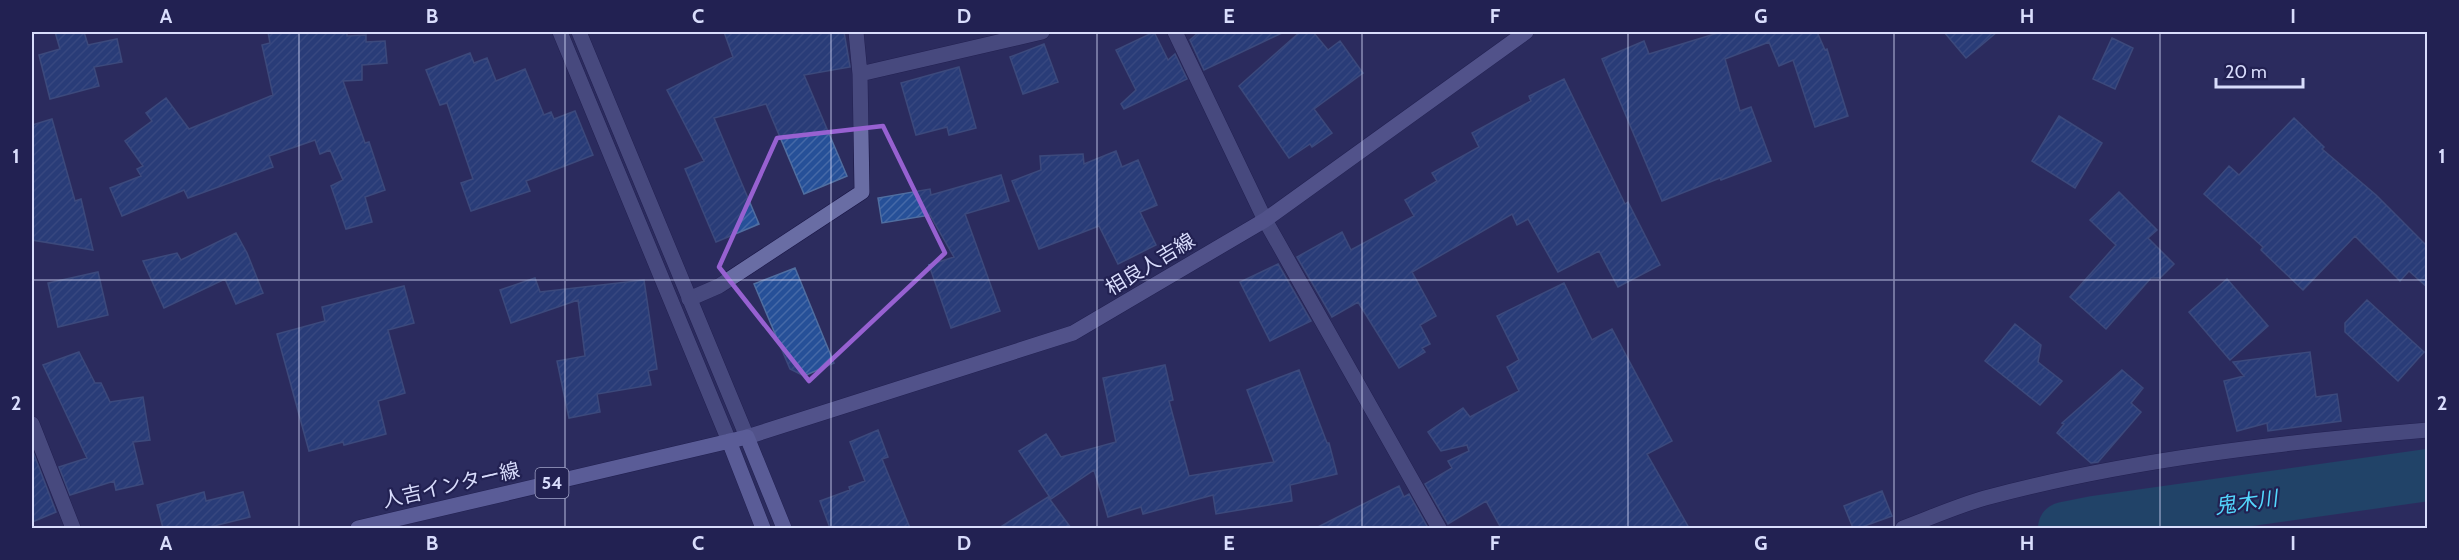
<svg xmlns="http://www.w3.org/2000/svg" width="2459" height="560" viewBox="0 0 2459 560" font-family="Cabin,'Noto Sans JP',sans-serif">
	<style>
		.lines { fill: none; stroke-linecap: round; stroke-linejoin: round }
		.river { stroke: #146073; stroke-width: 52 }
		.building { fill: url(#building-hatch); stroke: #506ea0; stroke-width: 1.5 }
		.minor-casing { stroke: #161241; stroke-width: 16 }
		.tertiary-casing { stroke: #161241; stroke-width: 16 }
		.secondary-casing { stroke: #161241; stroke-width: 16 }
		.primary-casing { stroke: #161241; stroke-width: 16 }
		.minor { stroke: #696da4; stroke-width: 15 }
		.tertiary { stroke: #696da4; stroke-width: 15 }
		.secondary { stroke: #7e82bf; stroke-width: 15 }
		.primary { stroke: #9298db; stroke-width: 15 }
		.marked { fill: none; stroke: #9761d1; stroke-width: 4.5; stroke-linejoin: round }
		.grid { fill: none; stroke: #d9ddfc; stroke-width: 1.5; stroke-opacity: 0.55 }
		.labels { text-anchor: middle; dominant-baseline: central; stroke-width: 4.5; stroke-linejoin: round; paint-order: stroke }
		.shield { fill: #222152; stroke: #a2a5c9; stroke-width: 1.5 }
		.shield-label { font-size: 18px; font-weight: bold; fill: #d9ddfc }
		.street-label { font-size: 20px; fill: #d9ddfc; stroke: #222152 }
		.water-label { font-size: 21px; font-style: italic; fill: #53d8fe; stroke: #222152 }
		.neatline { fill: none; stroke: #d9ddfc; stroke-width: 2 }
		.grid-label { font-size: 20px; text-anchor: middle; font-weight: bold; fill: #d9ddfc }
	</style>
	<defs>
		<pattern id="building-hatch" width="6" height="6" patternUnits="userSpaceOnUse" patternTransform="scale(1.5)"><rect width="6" height="6" fill="#265098"/><path d="M-1 1l2-2M0 6l6-6M5 7l2-2" fill="none" stroke="#4569a7"/></pattern>
	</defs>
	<rect width="100%" height="100%" fill="#2c2c5e"/>
	<g class="lines">
		<path class="river" d="M2064,528L2094,522L2428,475"/>
	</g>
	<path class="building" d="M55,32H84L88,45L117,39L122,62L94,67L99,86L50,99L39,55L60,49Z
		M268,32H347V36L366,35V42L385,41L387,63L362,65V80L343,81L365,143L369,142L385,190L365,197L372,222L346,229L331,186L343,180L330,150L320,154L315,140L269,156L273,167L188,198L184,190L122,216L110,188L141,176L137,169L143,166L125,141L152,121L146,113L166,98L189,129L273,95L262,45L270,43Z
		M724,32H844L850,67L804,75L847,176L804,194L766,104L714,118L759,224L716,242L685,169L704,161L667,90L733,57Z
		M1154,32L1168,60L1175,54L1187,79L1124,109L1121,104L1136,90L1116,50Z
		M1199,32H1284L1204,70L1190,40Z
		M1300,32H1313L1328,50L1340,41L1363,73L1314,109L1332,133L1312,147L1310,144L1289,158L1239,86Z
		M1721,32H1817L1825,50L1827,49L1848,116L1815,127L1793,60L1779,66L1769,42L1725,59L1740,111L1751,107L1771,161L1721,180L1720,178L1662,201L1602,59L1644,41L1649,54Z
		M1944,32H1997L1966,58Z
		M2112,38L2133,48L2115,89L2093,79Z
		M1044,44L1058,82L1023,94L1010,57Z
		M470,53L474,63L487,58L496,81L525,69L544,115L551,112L554,119L575,111L593,155L526,181L530,191L471,211L461,183L473,179L447,103L440,105L426,70Z
		M959,67L976,128L949,135L947,127L916,135L901,83Z
		M1564,79L1625,204L1628,202L1660,265L1618,287L1599,251L1558,272L1528,219L1517,225L1512,214L1412,272L1436,316L1420,325L1430,344L1422,348L1425,352L1399,368L1358,302L1332,317L1297,257L1342,232L1351,250L1414,216L1405,200L1437,181L1432,173L1479,147L1472,133L1531,101L1529,96Z
		M2059,116L2102,143L2075,188L2032,161Z
		M2294,118L2324,147L2322,149L2376,195L2427,246V287L2409,271L2400,281L2355,236L2303,290L2261,250L2263,247L2204,194L2229,166L2239,175Z
		M52,119L75,201L81,199L93,250L32,240V125Z
		M1116,151L1122,167L1138,160L1157,205L1140,212L1156,245L1118,264L1099,226L1039,249L1012,181L1041,170L1040,156L1083,154L1084,164Z
		M1001,175L1009,201L965,214L1000,311L951,328L929,265L954,257L930,215L882,223L878,198L930,189L931,195Z
		M2119,192L2157,230L2148,238L2174,264L2160,278H2151L2106,329L2070,297L2116,245L2090,220Z
		M236,233L247,253L263,293L236,304L225,279L164,308L143,261L177,253L181,260Z
		M1278,264L1311,321L1270,341L1240,282Z
		M795,268L834,363L804,376L790,369L754,284Z
		M98,272L108,315L58,327L48,283Z
		M535,278L540,292L644,280L657,369L648,371L651,385L597,394L600,412L569,418L557,361L585,356L578,300L511,323L500,290Z
		M2227,279L2268,326L2230,360L2189,312Z
		M1564,283L1592,340L1612,329L1672,441L1647,454L1689,528H1501L1486,501L1448,524L1425,484L1452,468L1448,461L1469,451L1467,445L1441,451L1428,432L1463,408L1470,417L1519,391L1507,367L1519,360L1497,316Z
		M404,286L414,323L388,330L405,393L378,401L386,434L344,445L343,442L309,451L277,334L325,321L322,307Z
		M2367,300L2424,352L2398,381L2345,332V323Z
		M2015,324L2041,345L2038,362L2062,381L2040,405L1985,361Z
		M79,352L95,383H101L110,402L143,397L150,440L133,442L143,484L116,490L114,481L70,495L59,467L87,458L43,365Z
		M2310,352L2316,397L2337,394L2341,421L2268,431L2267,423L2237,431L2224,381L2244,376L2233,362Z
		M1165,365L1173,400L1169,401L1189,476L1274,462L1247,390L1299,370L1327,443H1329L1337,474L1290,485L1292,501L1216,514L1213,495L1143,514L1141,507L1108,517L1094,470L1051,499L1019,451L1046,434L1061,457L1116,442L1103,378Z
		M2122,370L2143,388L2131,403L2141,412L2098,462L2091,463L2057,433L2064,424L2062,423Z
		M878,430L888,457L882,459L910,528H830L820,501L850,490L849,487L865,481L850,442Z
		M32,449L56,512L32,522Z
		M1399,486L1404,497L1409,494L1428,528H1316Z
		M1882,491L1892,516L1859,528H1853L1844,506Z
		M204,492L206,501L243,492L250,517L206,528H163L157,505Z
		M1048,497L1071,528H999Z"/>
	<g class="lines">
		<defs>
			<path id="minor" d="M1175,32L1265,220L1439,528
				M860,74L1042,32
				M689,299L719,286L862,192L860,74L856,32
				M32,424L73,528
				M1903,528C1930,518 1957,506 1985,498C2126,460 2282,442 2428,430"/>
			<path id="tertiary" d="M560,32L729,441
				M579,32L747,437"/>
			<path id="secondary" d="M747,437L1073,333L1265,220L1526,32"/>
			<path id="primary" d="M729,441L763,528
				M358,528L747,437L784,528"/>
		</defs>
		<use href="#minor" class="minor-casing"/>
		<use href="#tertiary" class="tertiary-casing"/>
		<use href="#secondary" class="secondary-casing"/>
		<use href="#primary" class="primary-casing"/>
		<use href="#minor" class="minor"/>
		<use href="#tertiary" class="tertiary"/>
		<use href="#secondary" class="secondary"/>
		<use href="#primary" class="primary"/>
	</g>
	<path d="M0 0H2459V560H0ZM883,126L945,253L809,381L719,267L777,138Z" fill="#2c2c5e" fill-opacity=".55" fill-rule="evenodd"/>
	<path class="marked" d="M883,126L945,253L809,381L719,267L777,138Z"/>
	<path class="grid" d="M299,32V528M565,32V528M831,32V528M1097,32V528M1362,32V528M1628,32V528M1894,32V528M2160,32V528M32,280H2428"/>
	<g class="labels">
		<rect class="shield" x="535.5" y="468" width="33" height="30" rx="4.5"/>
		<g class="shield-label">
			<text x="552" y="483">54</text>
		</g>
		<g class="street-label">
			<text transform="translate(1150 264) rotate(-31)">相良人吉線</text>
			<text transform="translate(451 485) rotate(-13)">人吉インター線</text>
		</g>
		<g class="water-label">
			<text transform="translate(2246 502) rotate(-8)">鬼木川</text>
		</g>
	</g>
	<rect width="2459" height="560" fill="none" stroke="#222152" stroke-width="66"/>
	<path d="M2216 78v9h87v-9" fill="none" stroke="#d9ddfc" stroke-width="3"/>
	<text x="2225" y="78" font-size="18" fill="#d9ddfc" stroke="#222152" stroke-width="4.5" paint-order="stroke">20 m</text>
	<rect x="33" y="33" width="2393" height="494" class="neatline"/>
	<g class="grid-label">
		<text x="166" y="23">A</text>
		<text x="432" y="23">B</text>
		<text x="698" y="23">C</text>
		<text x="964" y="23">D</text>
		<text x="1229" y="23">E</text>
		<text x="1495" y="23">F</text>
		<text x="1761" y="23">G</text>
		<text x="2027" y="23">H</text>
		<text x="2293" y="23">I</text>
		<text x="16" y="163">1</text>
		<text x="2442" y="163">1</text>
		<text x="16" y="410">2</text>
		<text x="2442" y="410">2</text>
		<text x="166" y="550">A</text>
		<text x="432" y="550">B</text>
		<text x="698" y="550">C</text>
		<text x="964" y="550">D</text>
		<text x="1229" y="550">E</text>
		<text x="1495" y="550">F</text>
		<text x="1761" y="550">G</text>
		<text x="2027" y="550">H</text>
		<text x="2293" y="550">I</text>
	</g>
</svg>
